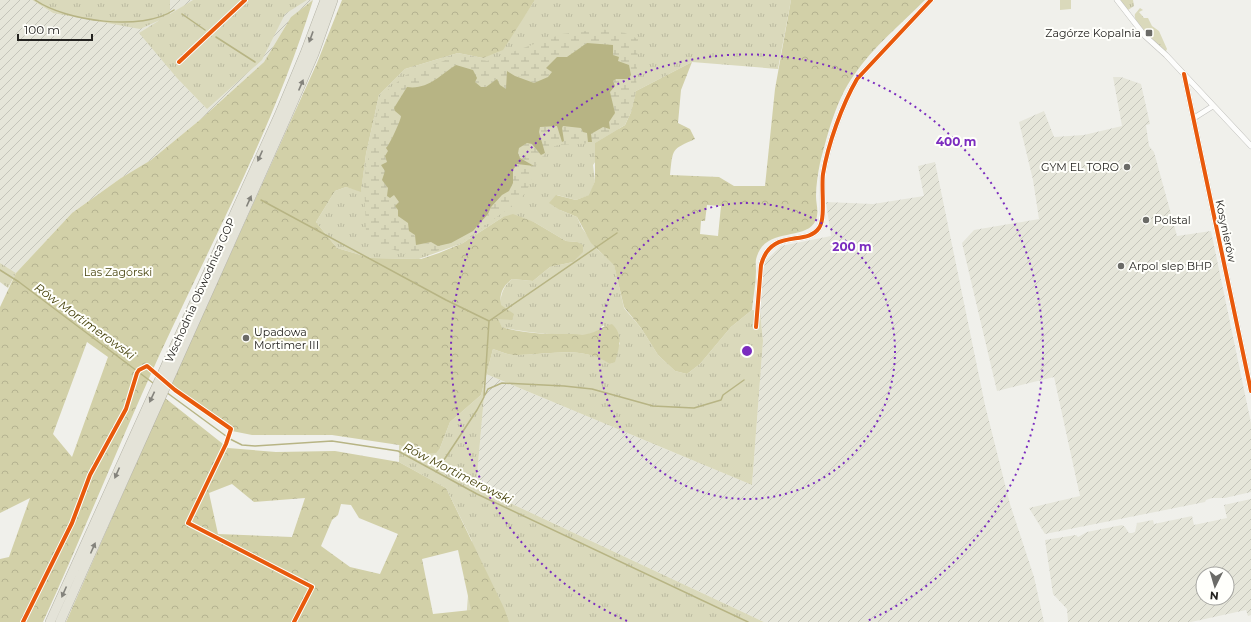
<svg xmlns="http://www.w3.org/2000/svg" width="1251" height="622" viewBox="0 0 1251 622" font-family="Montserrat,sans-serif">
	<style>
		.industrial { fill: url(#industrial-furrows); fill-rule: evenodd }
		.grass { fill: url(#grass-tufts) }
		.forest { fill: url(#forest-crowns); fill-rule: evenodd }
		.wetland { fill: url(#wetland-marsh); fill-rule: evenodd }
		.park { fill: #dad9bb }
		.water { fill: #b7b484 }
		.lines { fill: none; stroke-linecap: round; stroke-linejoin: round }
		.stream { stroke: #b7b484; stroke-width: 1.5 }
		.street-casing { stroke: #c1c1bd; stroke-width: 6 }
		.highway-casing { stroke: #b4b3a6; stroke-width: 10 }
		.street { stroke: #fdfdfc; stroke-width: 5 }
		.highway { stroke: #e4e3d8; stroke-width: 9 }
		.cycleway-casing { stroke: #fffffb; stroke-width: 6 }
		.cycleway { stroke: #e8590c; stroke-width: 4 }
		.oneway { fill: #84837c }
		.ring { fill: none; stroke: #7b2cbf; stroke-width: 2; stroke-dasharray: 2 4 }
		.poi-dot { fill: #6b6b67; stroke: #fffffb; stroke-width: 1.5 }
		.labels { text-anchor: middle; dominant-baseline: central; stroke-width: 4; stroke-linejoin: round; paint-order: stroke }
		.poi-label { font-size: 11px; fill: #242320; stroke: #fffffb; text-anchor: start }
		.street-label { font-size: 11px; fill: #242320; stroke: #fffffb }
		.park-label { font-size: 11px; fill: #4b4713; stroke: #fffffb }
		.water-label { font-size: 12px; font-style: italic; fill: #423e06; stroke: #fffffb }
		.centre { fill: #7b2cbf; stroke: #fffffb; stroke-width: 2 }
		.ring-label { font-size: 12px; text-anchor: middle; font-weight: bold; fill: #7b2cbf; stroke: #fffffb; stroke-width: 4; stroke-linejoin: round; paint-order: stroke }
	</style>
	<defs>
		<pattern id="industrial-furrows" width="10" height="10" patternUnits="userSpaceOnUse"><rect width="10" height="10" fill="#e5e5d9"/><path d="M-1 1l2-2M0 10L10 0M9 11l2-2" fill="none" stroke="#c4c4ba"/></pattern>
		<pattern id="grass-tufts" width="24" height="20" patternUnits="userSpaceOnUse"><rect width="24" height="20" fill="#dad9bb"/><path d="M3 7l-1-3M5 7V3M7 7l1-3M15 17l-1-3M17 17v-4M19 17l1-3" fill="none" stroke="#bbbaa0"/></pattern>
		<pattern id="forest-crowns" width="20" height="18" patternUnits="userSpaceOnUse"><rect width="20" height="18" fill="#d2d0a8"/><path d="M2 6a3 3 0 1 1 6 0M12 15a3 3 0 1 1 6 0" fill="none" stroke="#b4b290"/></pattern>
		<pattern id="wetland-marsh" width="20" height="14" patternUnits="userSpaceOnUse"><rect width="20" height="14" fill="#dad9bb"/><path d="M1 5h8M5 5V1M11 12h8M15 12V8" fill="none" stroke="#bbbaa0"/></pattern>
	</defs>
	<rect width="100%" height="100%" fill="#f0f0eb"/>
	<path class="industrial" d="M0,0H32L53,13L170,15V0H313L291,17L264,62L201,119L151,160L121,178L72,213L16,273L0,263Z
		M1113,77H1121L1141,84L1150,124L1146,125L1149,146L1154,152L1177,236L1211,231L1251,423V492L1225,498H1212L1206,500L1205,502L1045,534L1029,508L1080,496L1054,377L997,391L962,243L974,230L1039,219L1033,180L1019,122L1044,111L1054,137L1084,135L1122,126Z
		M935,162L985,405L1010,504L1034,577L1044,622H764L476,487L486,374L752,485L763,341L760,311L762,282L765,261L781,246L831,236L826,202L873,204L924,196L918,166Z
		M1251,499V615L1248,616L1246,610L1191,622H1068L1067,609L1053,594L1045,540L1076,535L1078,537L1087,532L1122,525L1125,527L1129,533H1132L1135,532L1137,523L1153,520L1154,524L1192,516L1194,525L1227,518L1224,505ZM1203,574H1227V598H1203Z"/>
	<path class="grass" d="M32,0H170V14L193,0H307L285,14L262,60L207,109L177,78L139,33L160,20L140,29L53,13Z
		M535,0H791L778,69L692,62L636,91L631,112L593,165L595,181L590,195L576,200L557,195L560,210L577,217L582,228L598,250L614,264L624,308L641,328L658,355L675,371L687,374L700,364L731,327L752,310L760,311L763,341L752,485L486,374L476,487L764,622H466L472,541L446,488L399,462V445L421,454L440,448L450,422L481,395L493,349C500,351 507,355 514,355C549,356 578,344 611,364L620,343L603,325C601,327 599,330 596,332C583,339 518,332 502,327L497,319C502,302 498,291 512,279L533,281L550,267L573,262L577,242L566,241L534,222L503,217L463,243L419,259L371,258L337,248L316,222L335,191L346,187L361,191L366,154L379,95L405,69L458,53L483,58L525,15Z
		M1120,0H1133L1134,6L1128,10Z
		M1140,8L1143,10L1139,12L1144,18H1148L1152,26L1159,31L1167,49L1166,51H1164C1157,44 1132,23 1135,14Z
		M0,263L16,273L8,288L0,282Z"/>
	<path class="forest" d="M313,0C275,124 213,239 159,356C119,444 83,534 43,622H0V559L9,557L30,498L0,513V307L16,273L72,213L121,178L151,160L201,119L264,62L291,17ZM87,342L108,357L72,457L53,434Z
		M342,0H535L503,50L483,58L458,53L405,69L379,95L366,154L361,192L346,187L335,191L316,222L337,248L371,258L421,259L439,253L463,243L503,217L513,214L534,222L566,241L577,242L583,245V252L573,262L550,267L533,281L512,279C503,286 499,293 501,305L514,314L512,320L498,319L502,327C525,334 548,334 572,334C577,334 582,335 587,334C598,332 602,326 612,324C624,335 619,348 615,362L610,364C578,344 549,356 514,355C507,355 500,351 493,349L481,395L450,422L440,448L436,453L421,454L399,445L332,435H252L232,431V426L171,385L317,63Z
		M791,0H925C901,24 873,47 854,75C836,100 828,133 820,163C818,173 816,185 816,196C816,204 819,211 816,220C806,242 767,226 757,256C755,261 756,266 756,271C756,284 753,297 752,310L731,327L700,364L687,374L675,371L658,355L641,328L624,307L614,265L591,243L577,217L560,210L549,203L556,195L576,200L589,195L595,181V143L625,125L631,112L636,91L692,62L681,90L678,123L690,129L695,139C671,150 673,148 670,175L719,177L734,186H765L775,89ZM707,205L721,206L718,236L700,234L701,221H705Z
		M165,398L228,448L276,452L335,451L399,462L446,488L504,608L509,622H66ZM232,484L254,502L305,498L292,537L218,534L209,493ZM341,504L351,505L359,518L398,534L380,574L350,567L321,546L332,520L338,515ZM458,550L471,610L433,614L422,559Z"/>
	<path class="wetland" d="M600,29L625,33L638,39L636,91L631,112L625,125L595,143L558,145L550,148L537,163L528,188L521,199L471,236L451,246L428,254L415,256L377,245L366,231L364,179L379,106L384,93L406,75L446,60L466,57L487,61L562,34ZM587,43L613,45V55L619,59L618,61L623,62L628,79H616L613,81L614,88L610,92L615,113L607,129L603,126C594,130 592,134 588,142L587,133L581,128L563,126L562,128L564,141L557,126L540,127C539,137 543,145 541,155L532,144L527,143L519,148C517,160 526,160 534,166L517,164L513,170V183L509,191L502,195L491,207L488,214L473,231L451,243L438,246L431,242L419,245L408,223L398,216V210L396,208L399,202L398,198C396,197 394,196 392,195C380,187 390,166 385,157L395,129L401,122V116L395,111L394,108L407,87C428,90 439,75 456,65L476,74L477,78L475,82L480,87H486L498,82L506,89L507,81L515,76L522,77L534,83L548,77L552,71L546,68L552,61L567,57Z"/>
	<path class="park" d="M1060,0H1071V9L1060,10Z"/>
	<path class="water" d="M587,43L613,45V55L619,57L618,61L629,65L631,75L628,79H616L613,81L615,86L610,92L615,113L609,122L610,129L603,127L591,134L592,142H588L587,133L583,132L581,128L563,126L562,128L564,141L562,142L557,126L540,127L539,132L545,153L541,155L532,144L527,143L519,148L518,153L520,158L534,166L517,164L513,170V183L509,191L502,195L491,207L488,214L473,231L451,243L438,246L431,242L416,245L415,235L409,231L408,223L398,216V210L395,206L399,202L394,195L390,198L387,196L388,188L382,180L385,171L381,165L387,162L385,156L388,151L386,148C389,146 401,120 401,116L395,111L394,108L407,87C428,90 440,75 456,65L473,70L477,78L475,82L481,87H486L497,79L500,85L506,89L507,71L515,76L534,83L548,77L552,72L546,68L557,57H567Z"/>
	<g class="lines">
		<path class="stream" d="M35,0C65,21 142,32 174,10
			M182,14L205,30
			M216,37L255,62
			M261,200L446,300L489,321
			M0,270L19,282L153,383
			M166,392L230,439L242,445L255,446L332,441L398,451L477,494L748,622
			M485,395L488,389L502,383L564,386L592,389L653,406L694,408L721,400L723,395L744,380
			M436,472L477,410L484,397L489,321L617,233"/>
		<defs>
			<path id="street" d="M1117,0L1145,36L1166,55L1251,146
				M179,62L245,0
				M1184,74L1251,391
				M1194,118L1213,106
				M756,327L761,265C771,227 806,247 819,228C826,218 821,189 823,174C828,144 842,105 857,79L931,0"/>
			<path id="highway" d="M50,622L280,113L305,53L325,0
				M60,622L285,121L314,54L333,0"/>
		</defs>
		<use href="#street" class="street-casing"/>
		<use href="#highway" class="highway-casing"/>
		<use href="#street" class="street"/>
		<use href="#highway" class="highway"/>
		<defs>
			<path id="cycleway" d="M179,62L245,0
				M1184,74L1251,391
				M756,327L761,265C771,227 806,247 819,228C826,218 821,189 823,174C828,144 842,105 857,79L931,0
				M23,622L72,523L90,475L126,409L137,373L139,370L147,366L175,390L231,429L226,444L188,523L312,587L294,622"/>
		</defs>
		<use href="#cycleway" class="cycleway-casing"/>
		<use href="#cycleway" class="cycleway"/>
	</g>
	<defs><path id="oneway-solid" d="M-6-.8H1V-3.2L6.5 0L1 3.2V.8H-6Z"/></defs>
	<g class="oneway">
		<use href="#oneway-solid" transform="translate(311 37) rotate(110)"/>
		<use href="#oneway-solid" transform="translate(301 85) rotate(-67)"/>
		<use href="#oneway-solid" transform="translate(260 156) rotate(114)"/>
		<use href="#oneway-solid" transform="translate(249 201) rotate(-66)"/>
		<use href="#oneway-solid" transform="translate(152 397) rotate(115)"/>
		<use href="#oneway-solid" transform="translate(117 473) rotate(114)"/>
		<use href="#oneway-solid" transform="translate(93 548) rotate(-66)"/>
		<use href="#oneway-solid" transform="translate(64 592) rotate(114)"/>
	</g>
	<g class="ring">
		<circle cx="747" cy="351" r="148"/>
		<path d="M627 621A296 296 0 1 1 867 621"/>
	</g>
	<g class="poi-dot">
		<rect x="1145" y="29" width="8" height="8" rx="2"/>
		<circle cx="1127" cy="167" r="4"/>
		<circle cx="1146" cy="220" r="4"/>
		<circle cx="1121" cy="266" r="4"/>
		<circle cx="246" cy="338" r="4"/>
	</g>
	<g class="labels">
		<g class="poi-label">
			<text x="1141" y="33" text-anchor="end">Zagórze Kopalnia</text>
			<text x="1119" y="167" text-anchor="end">GYM EL TORO</text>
			<text x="1154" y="220">Polstal</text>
			<text x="1129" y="266">Arpol slep BHP</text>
			<text x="254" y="332">Upadowa<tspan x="254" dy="13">Mortimer III</tspan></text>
		</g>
		<g class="street-label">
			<text transform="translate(1226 231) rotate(78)">Kosynierów</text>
			<text transform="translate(200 290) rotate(-66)">Wschodnia Obwodnica GOP</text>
		</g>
		<g class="park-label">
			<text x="118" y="272">Las Zagórski</text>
		</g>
		<g class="water-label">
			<text transform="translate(85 321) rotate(36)">Rów Mortimerowski</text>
			<text transform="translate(458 473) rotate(27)">Rów Mortimerowski</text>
		</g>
	</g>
	<circle cx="747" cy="351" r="6" class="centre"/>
	<g class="ring-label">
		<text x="956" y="146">400 m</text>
		<text x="852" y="251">200 m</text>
	</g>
	<g transform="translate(1215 586) rotate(185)"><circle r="19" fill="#fffffb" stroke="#a7a7a3"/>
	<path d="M0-3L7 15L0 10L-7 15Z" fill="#6b6b67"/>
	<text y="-6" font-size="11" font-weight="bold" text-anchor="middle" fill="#242320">N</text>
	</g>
	<path d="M18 34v6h74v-6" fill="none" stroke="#242320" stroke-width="2"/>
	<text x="24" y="34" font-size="12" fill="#242320" stroke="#fffffb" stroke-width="3" paint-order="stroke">100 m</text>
</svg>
